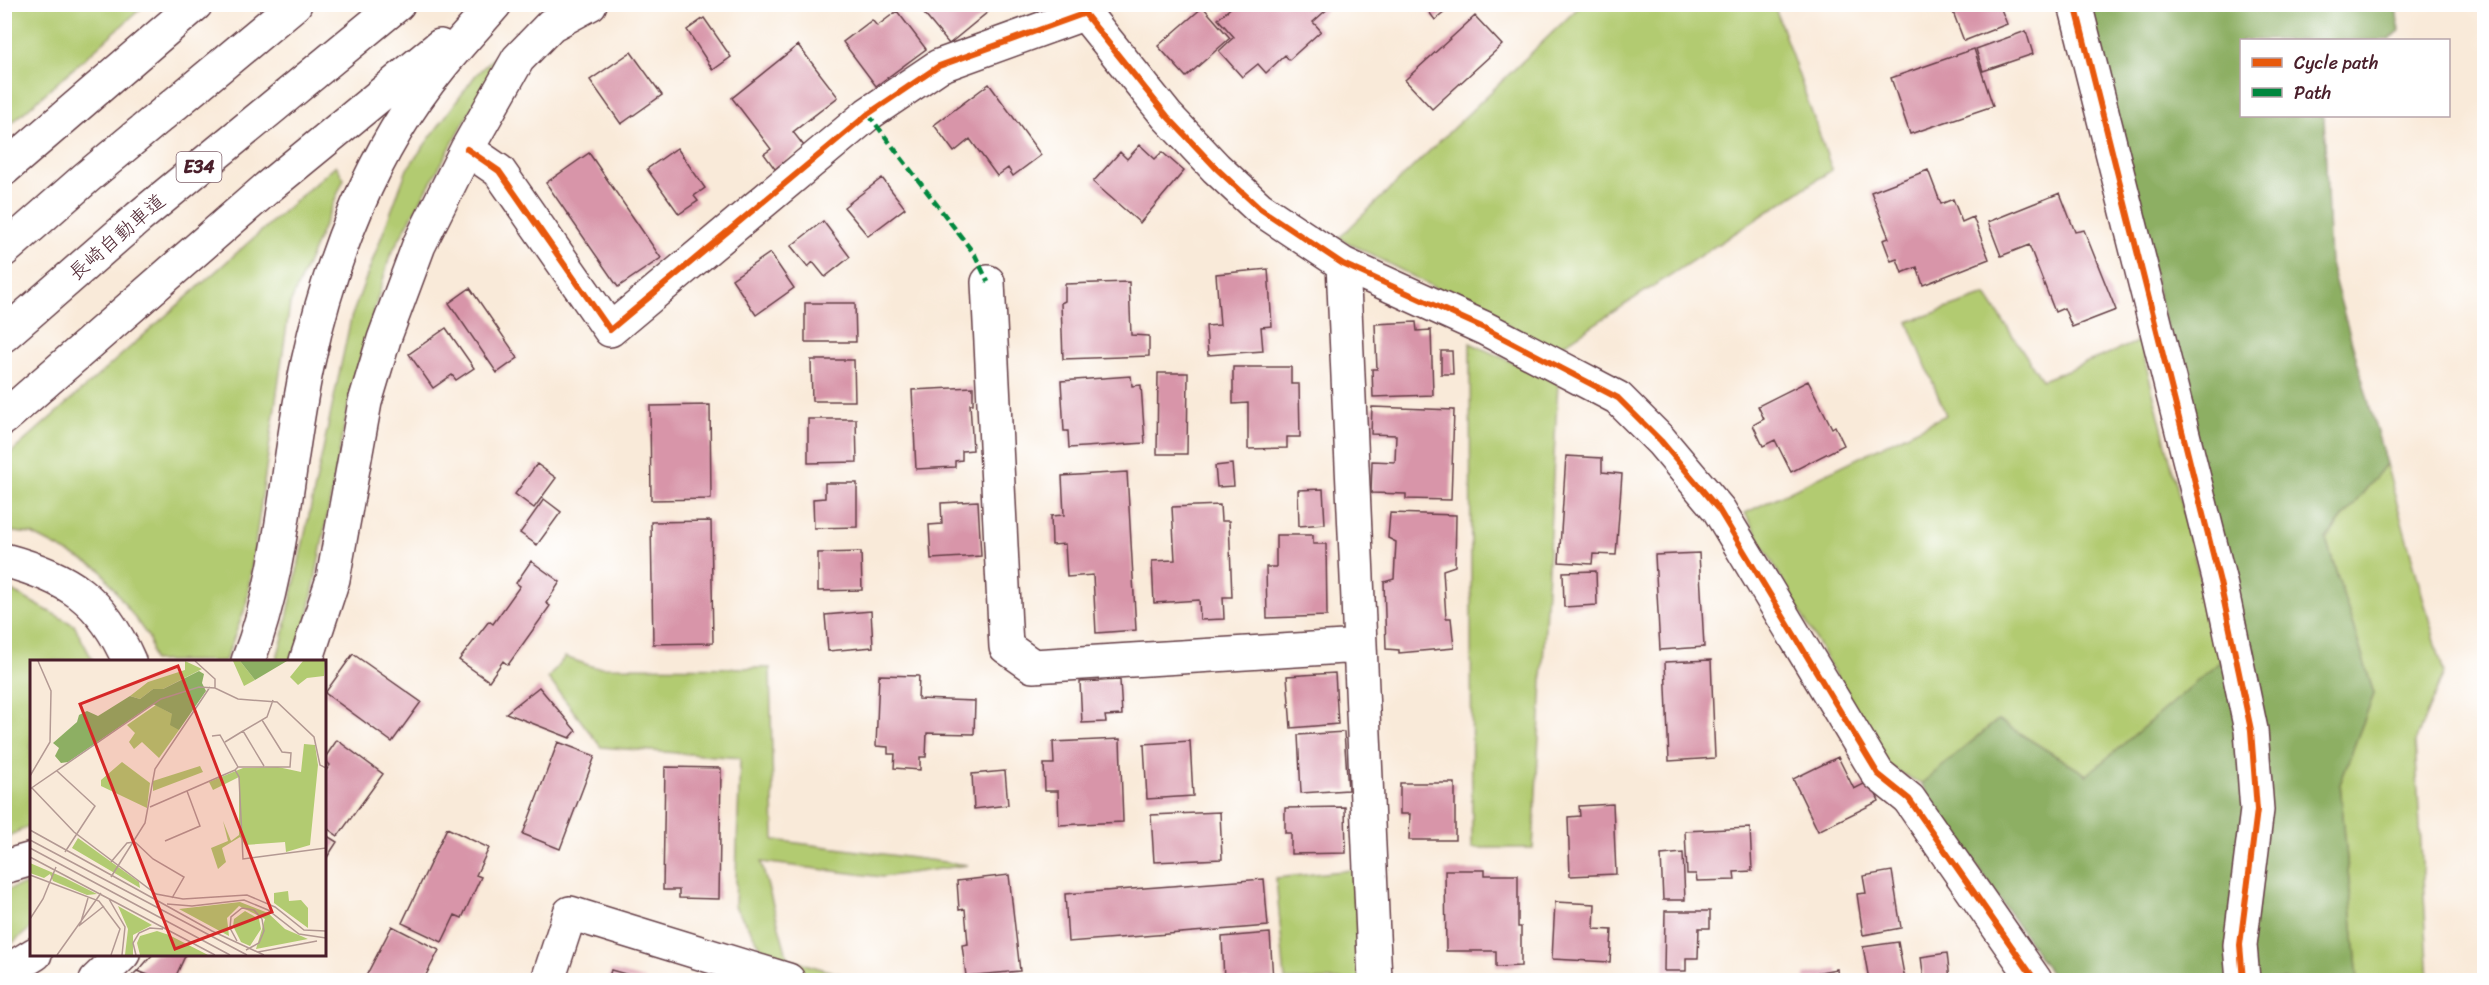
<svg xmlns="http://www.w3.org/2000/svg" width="2489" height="985" viewBox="0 0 2489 985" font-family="Sriracha,'Klee One',sans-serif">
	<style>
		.green { fill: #b2cb71; stroke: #7e754e; stroke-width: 1.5 }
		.forest { fill: #8daf63; stroke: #6c6747; stroke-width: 1.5 }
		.building { fill: #d895a9 }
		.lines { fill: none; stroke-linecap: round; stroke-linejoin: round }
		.street-casing { stroke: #643d45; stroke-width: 36 }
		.highway-casing { stroke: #643d45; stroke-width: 36 }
		.street { stroke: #fff; stroke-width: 33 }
		.highway { stroke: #fff; stroke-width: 33 }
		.quiet { stroke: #00873e; stroke-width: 4.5; stroke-dasharray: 9 4.5; stroke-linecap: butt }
		.cycleway-casing { stroke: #fff; stroke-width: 10 }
		.cycleway { stroke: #e8590c; stroke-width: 6 }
		.labels { text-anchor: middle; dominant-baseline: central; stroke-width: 6; stroke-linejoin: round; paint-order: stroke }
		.shield { fill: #fff; stroke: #80626b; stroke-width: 1.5 }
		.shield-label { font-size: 18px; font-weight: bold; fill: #4a1f2b }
		.street-label { font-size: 20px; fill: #4a1f2b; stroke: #fff }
		.inset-road { fill: none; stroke: #b39993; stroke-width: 1.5 }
		.view { fill: #d62828; fill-opacity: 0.15; stroke: #d62828; stroke-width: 3 }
		.inset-edge { fill: none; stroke: #4a1f2b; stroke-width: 3 }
	</style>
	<rect width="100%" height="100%" fill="#fff"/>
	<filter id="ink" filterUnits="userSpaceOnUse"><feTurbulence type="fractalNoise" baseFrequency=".0167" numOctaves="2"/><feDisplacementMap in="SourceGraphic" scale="12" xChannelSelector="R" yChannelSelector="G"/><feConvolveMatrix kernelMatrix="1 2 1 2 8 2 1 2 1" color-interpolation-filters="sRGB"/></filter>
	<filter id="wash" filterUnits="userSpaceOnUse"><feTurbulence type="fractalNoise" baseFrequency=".008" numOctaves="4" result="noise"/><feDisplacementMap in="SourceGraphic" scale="24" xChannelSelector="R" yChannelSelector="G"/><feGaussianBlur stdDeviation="1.35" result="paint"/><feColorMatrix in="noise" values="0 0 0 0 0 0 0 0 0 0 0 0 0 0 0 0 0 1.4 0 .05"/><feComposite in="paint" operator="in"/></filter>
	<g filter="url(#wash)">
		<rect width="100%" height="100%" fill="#f9ead9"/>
		<path class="green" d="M5,4H145V5L5,129Z
			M1581,5H1774L1832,170L1555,350L1339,238Z
			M508,43L390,256L351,390L305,633L292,661H276L283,637L351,318L407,169L475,76Z
			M336,165L344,179L290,304L246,606L225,661H153L149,638L100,569L32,534L5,531V458Z
			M1986,295L2042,380L2140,341L2221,661L2087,776L1998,720L1921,784L1885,764L1745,513L1946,415L1908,322Z
			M1470,343L1558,383L1533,848H1472Z
			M2386,464L2444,673L2415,742L2429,980H2358L2340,783L2374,694L2326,539Z
			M4,590L12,591L74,625L93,661H32L31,825L5,838Z
			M565,657L594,667L770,668L774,840L968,865L882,877L761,862L788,959L860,980H755L769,959L735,907L740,758L601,747L548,678Z
			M1361,869L1363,980H1285L1276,878Z
			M31,883V928L5,949V890Z"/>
		<path class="forest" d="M2089,5H2396L2399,31L2390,40H2242V116H2324L2330,264L2386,464L2326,539L2374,694L2340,783L2358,980H2055L1921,784L1998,720L2087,775L2242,643Z"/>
		<g id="blocks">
			<path class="building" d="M926,4H984L989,11L949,44L920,9Z
				M1235,4H1333L1313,22L1321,31L1289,60L1285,55L1266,73L1258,64L1242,77L1219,51L1234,37L1218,19Z
				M1423,4H1449L1451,7L1435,20Z
				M1950,4H1999L2007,24L1964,41Z
				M1203,7L1230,38L1186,77L1158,46Z
				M897,11L926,49L876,86L843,42L872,20L877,26Z
				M1475,16L1502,45L1432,109L1405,80Z
				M704,18L731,57L713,70L687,30Z
				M2026,31L2033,54L1983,71L1976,49Z
				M798,45L838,97L793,132L804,146L775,169L764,154L771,149L732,98Z
				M1974,49L1993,106L1910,134L1891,78Z
				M631,52L662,95L621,124L590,80Z
				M989,84L1041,155L1013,176L1008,168L997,176L970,139L954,152L934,125Z
				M1140,145L1155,159L1162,152L1184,171L1140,223L1093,182L1120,152L1127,159Z
				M677,148L705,188L694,196L698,201L679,214L647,169Z
				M589,153L661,258L618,287L546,183Z
				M1928,170L1941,204L1953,199L1962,222L1973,217L1989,259L1923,285L1917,267L1902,273L1897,259L1891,261L1883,240L1889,238L1871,192Z
				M882,178L905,208L868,236L844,207Z
				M2060,193L2075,232L2084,230L2116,310L2072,327L2064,308L2055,312L2029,245L2001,256L1988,222Z
				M823,221L850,257L825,277L813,262L808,267L791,246Z
				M770,253L794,288L756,315L732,279Z
				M1268,269L1272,326L1261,327L1263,351L1208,355L1206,326L1220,325L1216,274Z
				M1129,282L1131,335L1149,336V356L1063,359L1061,303L1065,301V284Z
				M470,288L518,358L497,373L449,303Z
				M805,303H855L856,342H805Z
				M1416,322L1417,331L1431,330L1433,395L1373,397L1372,369H1377L1375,324Z
				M446,328L474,368L456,380L452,375L433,388L409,354Z
				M1441,351H1452L1453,374H1441Z
				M811,360H854L855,401H812Z
				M1233,367H1291V384H1299L1300,437H1287V448L1248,449V403L1233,404Z
				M1158,373H1188L1187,454H1157Z
				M1131,376L1132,386L1141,385L1145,443L1069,448L1068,431H1064L1061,381Z
				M1808,381L1832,428L1835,426L1844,445L1791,472L1775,440L1763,446L1753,425L1764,419L1758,406Z
				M973,387V404H970L973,450L962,451V460L955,461V467L916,469L912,390Z
				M710,405L711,499L651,500L650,406Z
				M1372,407L1454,410L1451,500L1406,499V494L1371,493L1372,461L1395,462L1396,435L1371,434Z
				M808,419H856L857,462L808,463Z
				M1566,456L1602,458V472L1622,474L1616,555L1593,554L1592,564L1559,562Z
				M537,464L556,478L534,508L515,494Z
				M1232,464L1234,486L1217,487L1215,466Z
				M1127,472L1136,630L1096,633L1093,575L1067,577L1065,544L1052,545L1051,516L1064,515L1062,476Z
				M825,483H857V527L814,528L813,499L825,498Z
				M1323,489L1325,524L1299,526L1298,490Z
				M544,499L561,512L537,545L520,533Z
				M978,501L981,556L931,559L929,525L942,524L941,503Z
				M1220,505L1221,521H1229L1232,597H1223L1224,619L1200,620L1199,600L1154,603L1152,561L1175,560L1172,507Z
				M1390,513L1456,515L1455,566L1443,570L1446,618H1451L1454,648L1399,653V650L1386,649L1384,582L1394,579L1396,542L1388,538Z
				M711,521L713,643L653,644L651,522Z
				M1276,535H1313V544H1326L1327,616L1267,618L1266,567H1276Z
				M861,552L862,590L818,591V553Z
				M1699,553L1704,647L1660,650L1655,555Z
				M531,561L560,582L546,603L550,606L508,665L503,661L489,681L459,660L489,621L493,624L520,586L516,583Z
				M1596,571L1597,605L1564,607L1563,572Z
				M871,611L873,647L828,651L825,615Z
				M353,654L421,702L392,742L325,693Z
				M1711,660L1715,758L1669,761L1665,662Z
				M1335,673L1338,724L1291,728L1287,676Z
				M879,675L919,676L918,699L975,701L974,734L927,733L926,757H920V770L894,768L895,754H888V747L876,746Z
				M1120,680L1122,715L1105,716L1106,722L1082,723L1080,682Z
				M539,687L576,731L570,738L506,713Z
				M1344,732L1348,790L1301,793L1298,735Z
				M1120,739L1123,822L1059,825L1058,791H1045L1044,764H1054L1053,742Z
				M337,740L383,774L338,836L324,826V773L330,765L324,759Z
				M1190,741L1193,796L1147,799L1144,744Z
				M558,742L595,756L560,849L523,834Z
				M1838,757L1854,789L1870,781L1879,801L1818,831L1793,779Z
				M665,767L721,768L719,899L679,898V890H663Z
				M1005,771L1008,805L974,809L972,774Z
				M1400,783H1455V840H1409L1410,814H1400Z
				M1613,804L1616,874L1570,876L1568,817L1580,816L1579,806Z
				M1345,807L1346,853L1291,854V833H1285V808Z
				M1220,812L1222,859L1154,862L1151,815Z
				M447,828L489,848L476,875L481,877L462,918L455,915L442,942L402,923Z
				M1750,828L1752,871L1734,872L1735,880L1697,881L1696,874H1687L1685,831Z
				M324,834L337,842L324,862Z
				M1683,853L1685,900H1663L1661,855Z
				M1445,870H1485V875H1518V927H1521V966L1496,967V951H1446Z
				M1892,871L1901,928L1863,935L1857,894L1866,893L1863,876Z
				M1009,875L1020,971L966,976L962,945L968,944L965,909L959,910L957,881Z
				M1264,879L1268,926L1068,942L1065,894Z
				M1555,902L1595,904L1594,929L1612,930L1610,962L1552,959Z
				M1665,911H1710V928H1699L1698,958H1686V971H1664Z
				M392,926L439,950L426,975L431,977L429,980H364Z
				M1270,933L1273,980H1224L1222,937Z
				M1898,942L1905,980H1869L1863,947Z
				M1947,953L1950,980H1924L1921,957Z
				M153,954H186L174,980H161L138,971Z
				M1837,969L1838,980H1805L1804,975Z
				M611,970L647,980H608Z
				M137,971L158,980H128Z"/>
		</g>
	</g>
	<g filter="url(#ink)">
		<use href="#blocks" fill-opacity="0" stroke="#643d45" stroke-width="1.5"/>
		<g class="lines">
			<defs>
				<path id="street" d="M1077,4L1167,116L1216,168L1259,208L1343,264L1484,328L1618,398L1661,441L1719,510L1878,774L1909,799L2035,980
					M2075,4L2220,582L2251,730L2257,810L2240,945L2243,980
					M467,149L499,171L610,330L868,114L939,66L1083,14L1091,4
					M1343,264L1375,980
					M988,282L1006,647L1033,666L1360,646
					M306,661L333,579L365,402L384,339L419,245L467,149L518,59L551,25L590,4
					M96,980L123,954
					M548,980L570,913L788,980"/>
				<path id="highway" d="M4,169L196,4
					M4,250L86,178L295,4
					M4,335L138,218L398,4
					M4,418L267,188L440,46
					M4,560C68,577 102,599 129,661
					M248,661C285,566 286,461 308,362C330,259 373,149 441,66C458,45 477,25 495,4
					M4,867L32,859
					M4,973L35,954"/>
			</defs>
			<use href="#street" class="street-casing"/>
			<use href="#highway" class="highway-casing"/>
			<use href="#street" class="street"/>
			<use href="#highway" class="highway"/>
			<path class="quiet" d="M868,114L975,255L988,282"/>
			<defs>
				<path id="cycleway" d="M1077,4L1167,116L1216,168L1259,208L1343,264L1484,328L1618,398L1661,441L1719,510L1878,774L1909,799L2035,980
					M2075,4L2220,582L2251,730L2257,810L2240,945L2243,980
					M467,149L499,171L610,330L868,114L939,66L1083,14L1091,4"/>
			</defs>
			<use href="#cycleway" class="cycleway-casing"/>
			<use href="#cycleway" class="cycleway"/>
		</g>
	</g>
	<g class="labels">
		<rect class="shield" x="176.5" y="152" width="45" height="30" rx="4.5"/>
		<g class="shield-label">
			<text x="199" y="167">E34</text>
		</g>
		<g class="street-label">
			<text transform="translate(117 237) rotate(-41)">長崎自動車道</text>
		</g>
	</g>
	<g transform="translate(30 660)">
		<rect width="296" height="296" fill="#f9ead9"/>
		<path d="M155,1L172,9L133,29H123L110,39L100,36L118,22L155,10ZM203,1H210L225,20L214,26ZM273,1H295L294,16L277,18L268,25L260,17ZM126,45L142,54L149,70L129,98L112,82L104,89L99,82L105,73L97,65ZM274,84L285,85L288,105L280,185L256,192L255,182L215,185L210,177L192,188L196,202L188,209L181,188L198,181L193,161L201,181L209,175V117L183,130L179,122L213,108L248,107L271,112ZM92,102L120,123L117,148L71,126V120ZM170,106L173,112L123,131V121ZM48,178L109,222L110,228L42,188ZM0,203L35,218L67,234L57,235L23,221L20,214L14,218L0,213ZM258,231L259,241L271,240L278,248V268L244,243V233ZM210,242L238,253L255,269L278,279L226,289L235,259L209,246L197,258L199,276L149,249ZM88,246L122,265L103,275V295H95L98,269ZM215,251L229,259L231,269L220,286L211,282L203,266L204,259ZM127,271L139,275L178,295H110L107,283L110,276Z" fill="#b2cb71"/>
		<path d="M210,1H257L225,20ZM169,11L174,14L172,23L176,31L149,70L140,65L142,54L123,44L38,102L31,103L25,96L29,88L23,83L47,62L49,55L57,51L68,56L100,36L110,39L123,29H133Z" fill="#8daf63"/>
		<path class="inset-road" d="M165,1L185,19V28M182,76L190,75L208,107M195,82L213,71M234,106L213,71L237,57L243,40M205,110L208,107H260L261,93L252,92L232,60M27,111L65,146L35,192M0,116L20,82L21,31L8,1M2,128L44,172L126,234L153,239L217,235L245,247L274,270L296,271M0,129L131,39L169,27L185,28L208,39L247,42L284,77L290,105L296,108M120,147L205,110L209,117L213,199L296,188M0,170L182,271L234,295M0,180L217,295M135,181L170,166L157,131M105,182L123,199L154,217L142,238M0,188L200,295M0,197L185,295M81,202L97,183L105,182M0,215L69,241L90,269L81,295M81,217L115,163L125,109L180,27M58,238L50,265L74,246M79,239L95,267L92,295M137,244L162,246L214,240L238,250L269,274L296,278M0,259L13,239L26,207M207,281L200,268L201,257L212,248L224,250L232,259L234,271L229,283L216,290M228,292L287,281M27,295L71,233M106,295L103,283L109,273L120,268L133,269"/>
		<path class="view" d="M148,6L242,252L145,289L50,44Z"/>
		<rect width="296" height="296" class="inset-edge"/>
	</g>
	<rect width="2489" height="985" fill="none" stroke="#fff" stroke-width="24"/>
	<rect x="2240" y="39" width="210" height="78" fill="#ffffff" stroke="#b7a5aa" stroke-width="1.5"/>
	<rect x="2252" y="58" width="30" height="9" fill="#e8590c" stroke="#b7a5aa" stroke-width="1.5"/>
	<text x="2294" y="69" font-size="18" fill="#4a1f2b">Cycle path</text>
	<rect x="2252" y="88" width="30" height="9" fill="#00873e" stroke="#b7a5aa" stroke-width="1.5"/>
	<text x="2294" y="99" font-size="18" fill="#4a1f2b">Path</text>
</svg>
